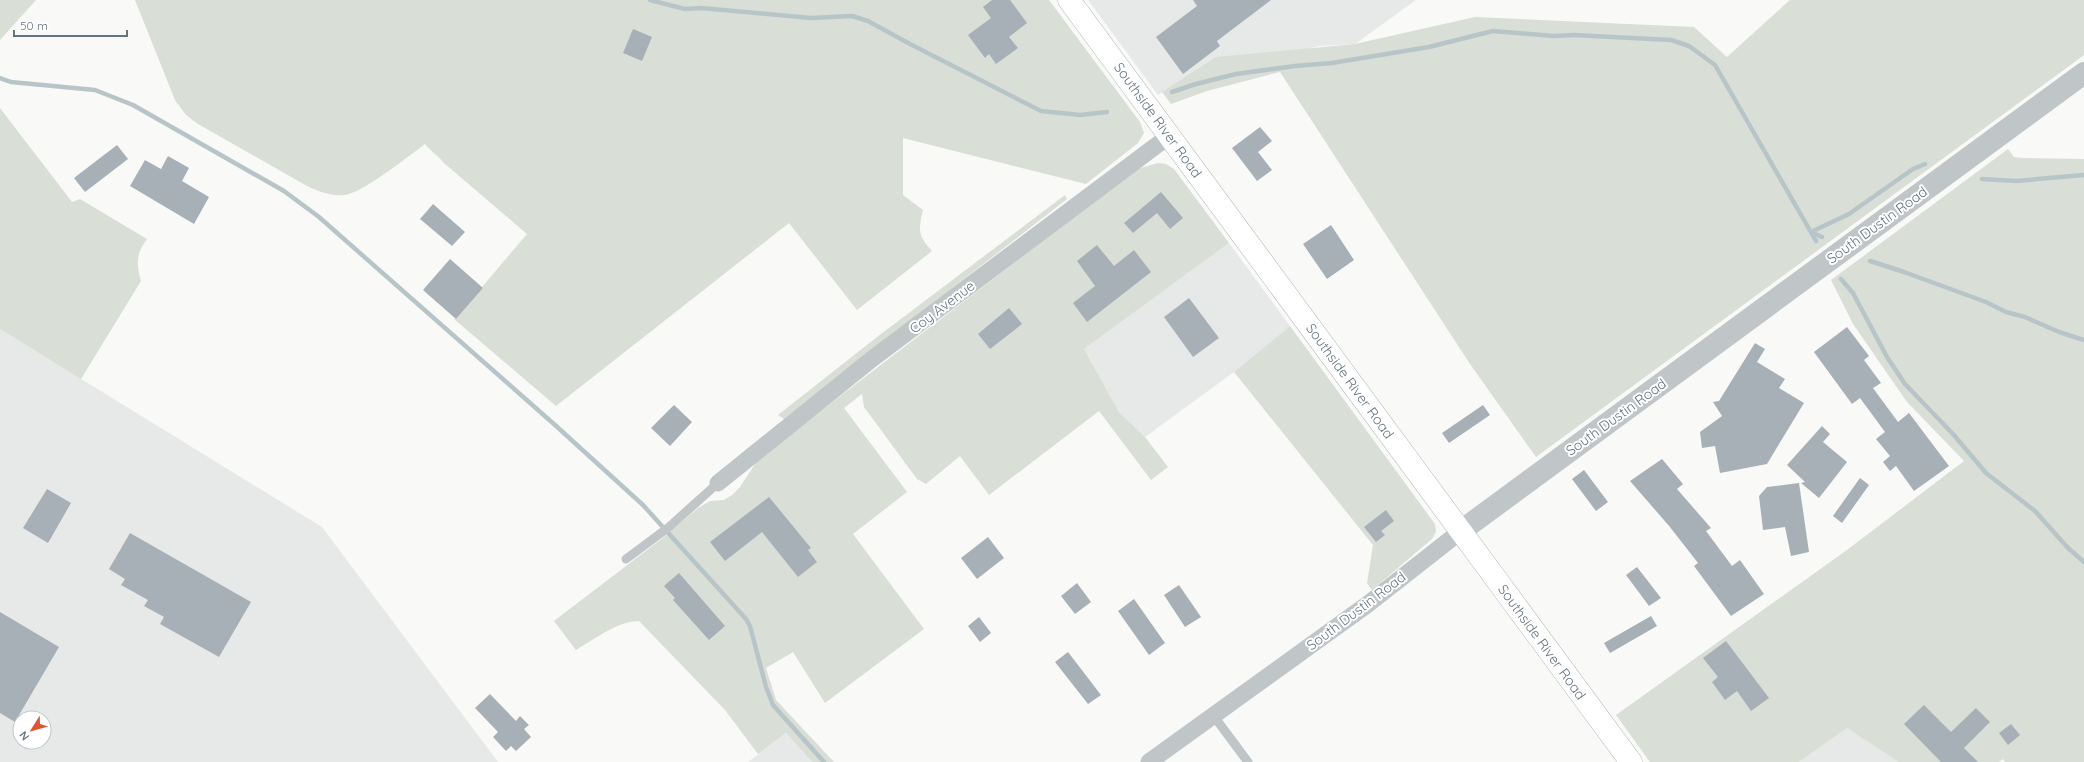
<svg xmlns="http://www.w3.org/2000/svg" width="2084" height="762" viewBox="0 0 2084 762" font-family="Quicksand,sans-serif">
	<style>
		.built { fill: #e7e8e8; fill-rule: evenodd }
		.green { fill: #d9ded6 }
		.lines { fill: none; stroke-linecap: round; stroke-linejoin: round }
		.stream { stroke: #b8c5c8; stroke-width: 4.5 }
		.building { fill: #a7b0b6 }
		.secondary-casing { stroke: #b3b9bd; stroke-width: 23 }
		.service { stroke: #c0c5c8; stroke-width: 9 }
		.minor { stroke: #c0c5c8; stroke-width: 17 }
		.tertiary { stroke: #c0c5c8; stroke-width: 22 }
		.secondary { stroke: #fff; stroke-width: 22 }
		.labels { text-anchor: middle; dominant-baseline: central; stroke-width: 4; stroke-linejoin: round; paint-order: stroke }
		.street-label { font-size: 14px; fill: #657580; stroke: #fff }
	</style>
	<rect width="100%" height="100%" fill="#f9f9f7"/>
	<path class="built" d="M1088,0H1416L1355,44L1319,46L1171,86L1158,95Z
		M1229,243L1290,326L1234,372L1145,437L1119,412L1084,349Z
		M0,329L322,527L498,762H0ZM20,718H44V742H20Z
		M1847,728L1900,761L1899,762H1799Z
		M786,733L812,762H748Z"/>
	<path class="green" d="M0,0H36L0,40Z
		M135,0H1049L1140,122L1144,133L1138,143L1086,184L903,138V195L923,210C918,230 918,236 932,251L857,310L789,223L556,406L454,319H456L483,288L482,287L527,234L444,163C438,155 431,152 425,144C407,157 369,188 349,194C335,198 320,192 307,186L198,124L186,115L175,100Z
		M1790,0H2084V55L1536,457L1470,364L1280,72L1207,91L1171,104L1162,92L1216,57L1355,44L1475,17L1694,27L1727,57Z
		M0,108L72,202L80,199L147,239C136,253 136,264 141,281L81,379L0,329Z
		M2008,149L2014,157L2023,158L2084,159V762H2005L2003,759L1999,762H1899L1847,728L1799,762H1650L1616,715L1847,550L1964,461L1907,402L1853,324L1831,280Z
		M1158,163L1166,164L1174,169L1229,243L1084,349L1119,412L1145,437L1168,467L1151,480L1099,411L989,495L960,456L926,484L917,479L864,407L862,394L844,408L907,492L853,534L924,629L825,703L793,652L766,668L776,700L834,762H812L786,733L758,754L725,710L639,621C617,621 595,639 576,650L554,621L664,537L698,508L710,501L724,500L732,495L740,487L759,458L1137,169Z
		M1065,195L1067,199L784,419L778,415L877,337Z
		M1290,326L1435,524L1436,532L1432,539L1372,590L1367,583L1373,545L1234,372Z"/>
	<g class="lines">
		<path class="stream" d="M650,0L685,9L701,8L811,18L852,16L868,21L910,44L1041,111L1080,115L1107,112
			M0,78L11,82L95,90L133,105L284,191L319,217L555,425L643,505L746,619L750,626L766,687L773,705L824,762
			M1172,92L1196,84L1236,74L1295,66L1332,63L1429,47L1493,31L1554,36L1574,35L1671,40L1689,46L1715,65L1816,241
			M1982,179L2016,181L2084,175
			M1811,232L1849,214L1913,169L1925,164
			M1811,232L1822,237
			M1870,261L1904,272L1986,302L2006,312L2025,317L2059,332L2084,340
			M1841,279L1853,293L1887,357L1905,384L1953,434L1986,473L2035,511L2068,548L2084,562"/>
	</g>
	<path class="building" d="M992,0H1010L1027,23L1009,37L1018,48L996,64L989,54L985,58L968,35L991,18L983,7Z
		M1193,0H1271L1217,41L1220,46L1183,74L1156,37L1197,6Z
		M633,29L652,37L642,61L623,53Z
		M1260,127L1272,141L1258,152L1272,170L1257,181L1232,148Z
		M117,145L128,159L85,192L74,178Z
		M168,156L189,168L182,181L209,197L194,224L130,186L145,160L161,169Z
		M1161,192L1183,218L1170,229L1157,213L1133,233L1124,223Z
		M433,204L465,232L452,246L420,219Z
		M1331,225L1354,260L1327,279L1303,244Z
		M1097,245L1114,266L1134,250L1151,272L1087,322L1073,303L1095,286L1077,261Z
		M450,259L483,288L456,319L423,290Z
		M1189,298L1219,338L1193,357L1164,317Z
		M1009,308L1022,324L990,349L978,334Z
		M1847,327L1869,356L1864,360L1881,383L1873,388L1898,422L1909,413L1949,466L1914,491L1896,466L1890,471L1883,462L1890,456L1876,439L1885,432L1860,398L1852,404L1814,352Z
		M1755,343L1765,349L1757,362L1785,379L1779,388L1804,403L1767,464L1720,473L1715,446L1702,448L1700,432L1722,416L1713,402L1719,401Z
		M674,405L692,422L670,446L651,428Z
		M1483,405L1490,415L1449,443L1442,433Z
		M1822,426L1830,434L1823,442L1847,462L1819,498L1801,483L1805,482L1787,465Z
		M1662,459L1683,484L1677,489L1711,528L1706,531L1732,566L1740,560L1764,594L1731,616L1694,566L1698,563L1670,527L1630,481Z
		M1584,470L1608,502L1596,511L1572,479Z
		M1860,478L1869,485L1842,523L1833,516Z
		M1799,483L1809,552L1791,556L1785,527L1763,530L1759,496L1767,487Z
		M47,489L71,503L48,543L23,528Z
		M769,497L811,548L808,550L817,562L798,577L762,532L725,561L710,542Z
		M1386,510L1394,521L1381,531L1385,535L1376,542L1364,527Z
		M130,533L251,602L219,657L160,624L164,617L144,606L148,600L121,585L125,579L109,569Z
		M988,537L1004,558L977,579L961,558Z
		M1637,567L1661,598L1649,606L1626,575Z
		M679,573L725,626L709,640L673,600L675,598L664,586Z
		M1077,583L1091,602L1075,614L1061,596Z
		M1179,585L1201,617L1185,627L1164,595Z
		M1134,599L1165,643L1149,655L1118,611Z
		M0,612L59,647L15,722L0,713Z
		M1651,616L1657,626L1610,653L1604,643Z
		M979,617L991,633L980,642L968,626Z
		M1726,641L1769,698L1751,711L1737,691L1725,700L1712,682L1718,677L1703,658Z
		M1068,652L1101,695L1088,704L1055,662Z
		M490,694L516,721L520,716L529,725L524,729L531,737L516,751L511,746L506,751L493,737L498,732L475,708Z
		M1924,705L1951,732L1976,708L1990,722L1964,748L1978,762H1941L1904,724Z
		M2011,724L2020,735L2008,745L1999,733Z"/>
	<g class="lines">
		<defs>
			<path id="secondary" d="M1069,0L1631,762"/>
		</defs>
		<use href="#secondary" class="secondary-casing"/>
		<path class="service" d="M626,559L669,527L718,483
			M1213,715L1248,762"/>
		<path class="minor" d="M718,483L872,359L1169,136
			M1149,762L1368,604L1461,531"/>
		<path class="tertiary" d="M1461,531L2084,73"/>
		<use href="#secondary" class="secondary"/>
	</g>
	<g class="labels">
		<g class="street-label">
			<text transform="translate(1158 120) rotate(54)">Southside River Road</text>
			<text transform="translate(1877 225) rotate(-36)">South Dustin Road</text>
			<text transform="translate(942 307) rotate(-37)">Coy Avenue</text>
			<text transform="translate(1350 381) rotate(54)">Southside River Road</text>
			<text transform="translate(1616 417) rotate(-36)">South Dustin Road</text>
			<text transform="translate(1356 611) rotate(-37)">South Dustin Road</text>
			<text transform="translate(1542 642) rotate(54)">Southside River Road</text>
		</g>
	</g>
	<g transform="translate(32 730) rotate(233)"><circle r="19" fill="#ffffff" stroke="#c1c8cc"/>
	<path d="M0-3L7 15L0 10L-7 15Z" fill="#dd5533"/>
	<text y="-6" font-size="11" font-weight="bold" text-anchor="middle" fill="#657580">N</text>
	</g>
	<path d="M14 30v6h113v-6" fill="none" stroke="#657580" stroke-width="2"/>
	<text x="20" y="30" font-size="12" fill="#657580" stroke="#ffffff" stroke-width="3" paint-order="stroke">50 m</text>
</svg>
